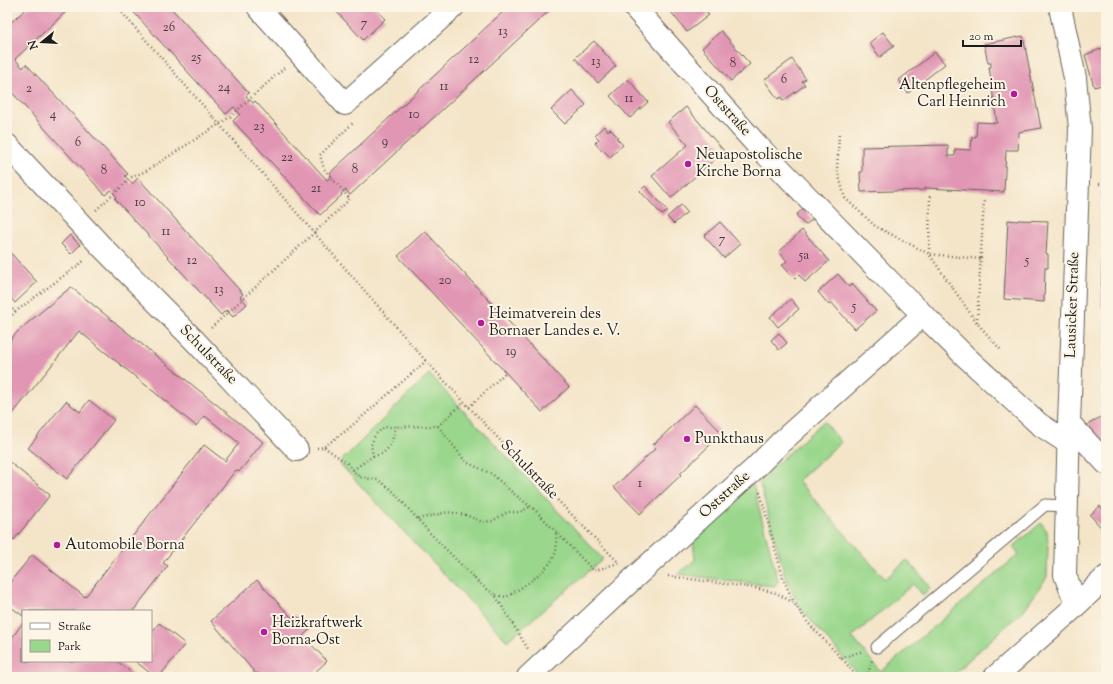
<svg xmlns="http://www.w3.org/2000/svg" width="1113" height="684" viewBox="0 0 1113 684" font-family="'Sorts Mill Goudy',serif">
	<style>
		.green { fill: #9ad78c; stroke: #5b7a54 }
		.building { fill: #e196b4 }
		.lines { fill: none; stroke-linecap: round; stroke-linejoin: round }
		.service-casing { stroke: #686259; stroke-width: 13 }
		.minor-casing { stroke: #686259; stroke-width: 24 }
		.tertiary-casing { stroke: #686259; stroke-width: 24 }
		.path { stroke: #686259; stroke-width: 2.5; stroke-dasharray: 1 3; stroke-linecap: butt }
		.service { stroke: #fff; stroke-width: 11 }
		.minor { stroke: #fff; stroke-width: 22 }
		.tertiary { stroke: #fff; stroke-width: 22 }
		.poi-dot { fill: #b5179e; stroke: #fcf5e5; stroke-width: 1.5 }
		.labels { text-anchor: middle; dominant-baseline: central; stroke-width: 4; stroke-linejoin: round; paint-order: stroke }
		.number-label { font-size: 13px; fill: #4d3a42 }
		.poi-label { font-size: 15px; fill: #1c1c1c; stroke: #fcf5e5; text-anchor: start }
		.street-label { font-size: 15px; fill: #1c1c1c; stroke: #fcf5e5 }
	</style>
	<rect width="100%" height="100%" fill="#fcf5e5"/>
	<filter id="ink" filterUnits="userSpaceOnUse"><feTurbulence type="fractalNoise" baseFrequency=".025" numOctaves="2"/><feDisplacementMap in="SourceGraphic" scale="8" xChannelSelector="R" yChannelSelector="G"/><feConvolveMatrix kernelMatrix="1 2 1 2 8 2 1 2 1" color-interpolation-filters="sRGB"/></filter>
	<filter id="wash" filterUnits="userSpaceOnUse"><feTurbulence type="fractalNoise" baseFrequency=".012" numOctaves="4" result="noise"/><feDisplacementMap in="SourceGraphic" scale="16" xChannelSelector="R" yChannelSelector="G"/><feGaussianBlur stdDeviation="0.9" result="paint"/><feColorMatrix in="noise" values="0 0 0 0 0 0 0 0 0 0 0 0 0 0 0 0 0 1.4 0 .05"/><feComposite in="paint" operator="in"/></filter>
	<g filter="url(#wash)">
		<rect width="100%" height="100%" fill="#f4e5c9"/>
		<path class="green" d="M429,374L603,559L507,641L339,463Z
			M824,421L841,442L798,481L885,579L907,560L931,587L923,595L913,584L852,637L881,672L1019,554L1013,547L1041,523L1047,531L1048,542L1047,577L1024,610L950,677H860L800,608L784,573L759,480Z
			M751,477L778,581L775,586L755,584L678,574L695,560L692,530Z"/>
		<g id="blocks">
			<path class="building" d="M28,7H71L15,59L23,68L26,64L128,174L125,176L132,184L138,178L243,294L240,297L247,304L233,317L226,310L221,315L115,199L117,197L111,190L105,195L7,87V81L9,80L7,78V26Z
				M129,7H170L249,93L246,96L253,103L255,101L327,180L332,176L330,173L508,7H553L350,195L346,190L341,194L342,195L320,215L233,121L240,114L234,107L226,114Z
				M332,7H374L385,19L363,40Z
				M667,7H703L709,15L687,32Z
				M721,31L750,64L731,81L702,48Z
				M883,32L894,46L880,57L869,43Z
				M1023,36L1041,128L1019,132L1018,150H1006L1004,192L925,188V190L861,192L860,172H862V147L948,145V156H955V149L971,150L972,137H976L977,122L997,123L989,67H991V63H988L984,44Z
				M594,41L616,66L598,83L575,58Z
				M1106,47V84L1094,87L1085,55Z
				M935,52L945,64L908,93L899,80Z
				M792,59L806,79L802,81L805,85L783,101L781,97L778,99L764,80Z
				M628,79L648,102L630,118L610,96Z
				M572,90L586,105L565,124L551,110Z
				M686,107L724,151L671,198L652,176L688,145L668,122Z
				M604,126L608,131L610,129L618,137L616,138L623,145L610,157L603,150L602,151L595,143L599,139L595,135Z
				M645,186L668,211L662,215L640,191Z
				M1104,191H1106V308H1101Z
				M681,205L687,212L674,224L667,217Z
				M803,209L813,219L805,225L796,215Z
				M1008,220L1018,221V220L1048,221L1046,254H1048V268H1045L1044,302L1004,299Z
				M720,222L740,244L724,258L704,236Z
				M802,230L829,261L805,282L799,275L795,279L782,265L787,261L779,252Z
				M425,231L569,387L542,412L398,256Z
				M70,235L80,245L71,254L61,244Z
				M7,249L37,282L15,303L7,294Z
				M838,274L849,287L852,284L876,311L855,329L831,302L829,305L818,292Z
				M71,287L263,442L239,472L236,470L163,563L168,566L133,611H23V616L7,604V586L32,555L85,597L204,445L225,461L239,443L205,416L196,426L79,331L7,421V344L18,331Z
				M791,299L799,309L778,327L770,317Z
				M779,333L787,343L779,350L771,340Z
				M89,400L114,420L67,479L28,448L66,401L80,412Z
				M695,405L722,433L680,474L681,475L640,514L614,487L656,448L653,445Z
				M1106,414V452L1083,427Z
				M7,460L50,495L14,540L7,535Z
				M1100,506L1106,513V533L1090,515Z
				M257,580L292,618L296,616L312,627L303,636L327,661L310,677H262L258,673L256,674L211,621Z
				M23,623V661H117L137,677H17L9,670L7,658V644Z
				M159,623L185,644L159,677H155L135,661H151V633Z"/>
		</g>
	</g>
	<g filter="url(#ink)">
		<use href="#blocks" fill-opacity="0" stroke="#686259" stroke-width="1"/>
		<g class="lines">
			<defs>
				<path id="service" d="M877,647L1045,505L1067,506"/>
				<path id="minor" d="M258,7L345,104L453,7
					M634,7L757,145L896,288L966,357L1039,424L1068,443
					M1060,7L1075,78L1080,129L1069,423L1065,575L1072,593L1079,602
					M7,145L102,247L195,341L297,450
					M1069,423L1106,463
					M528,677L634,578L753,470L781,442L923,315"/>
				<path id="tertiary" d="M995,677L1069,612L1106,577"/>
			</defs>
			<use href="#service" class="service-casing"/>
			<use href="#minor" class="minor-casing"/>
			<use href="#tertiary" class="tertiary-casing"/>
			<path class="path" d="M117,7L426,361
				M839,135L837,169L845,198L875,226L929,254L977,323L1001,350
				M1099,184H1106
				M930,196L929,254L981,259
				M96,210L132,177L146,171L230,117L284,68
				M7,303L15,312
				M7,321L15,312L85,260
				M977,322L984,200
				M211,328L314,233L350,199L324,169L320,155L353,123
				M469,407L505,373
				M438,426L466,462L492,474L513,493L535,510L594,571L618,563
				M324,447L347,463L359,477L378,480L391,489L429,532L479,583L495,595L528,649
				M317,448L324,447L347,430L426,361L526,468L620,564
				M373,456C376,455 380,455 383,453C391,447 394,436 395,426
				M353,470L373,456L371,445L375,435L384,427L438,426L464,402
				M760,492L783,578L794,603
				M418,519L448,512L466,515L482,522L492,521L508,512H520L531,506
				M668,576L755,588L776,593L794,603L809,624L845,662L857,677
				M496,595L506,597C523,587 551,570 556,551C557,545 556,538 556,532
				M841,658L863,651
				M867,677L872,660"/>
			<use href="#service" class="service"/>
			<use href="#minor" class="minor"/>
			<use href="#tertiary" class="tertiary"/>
		</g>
	</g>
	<g class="poi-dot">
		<circle cx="1014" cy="94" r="4"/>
		<circle cx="688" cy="164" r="4"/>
		<circle cx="481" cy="323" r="4"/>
		<circle cx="687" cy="439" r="4"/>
		<circle cx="57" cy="545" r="4"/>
		<circle cx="264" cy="632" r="4"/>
	</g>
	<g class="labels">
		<g class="number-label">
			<text x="364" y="24">7</text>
			<text x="169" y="28">26</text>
			<text x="503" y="32">13</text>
			<text x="196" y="58">25</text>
			<text x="474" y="60">12</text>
			<text x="596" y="62">13</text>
			<text x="733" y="64">8</text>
			<text x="784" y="80">6</text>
			<text x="444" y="87">11</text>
			<text x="224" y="88">24</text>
			<text x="29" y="89">2</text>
			<text x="629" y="99">11</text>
			<text x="53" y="115">4</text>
			<text x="414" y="115">10</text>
			<text x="259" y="127">23</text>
			<text x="385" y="142">9</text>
			<text x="78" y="143">6</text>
			<text x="287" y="158">22</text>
			<text x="355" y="170">8</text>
			<text x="104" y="171">8</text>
			<text x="316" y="189">21</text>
			<text x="140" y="203">10</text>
			<text x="166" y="232">11</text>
			<text x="722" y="240">7</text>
			<text x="804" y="256">5a</text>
			<text x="192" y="261">12</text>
			<text x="1027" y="261">5</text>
			<text x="445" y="281">20</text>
			<text x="219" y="290">13</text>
			<text x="854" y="307">5</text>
			<text x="511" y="352">19</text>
			<text x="640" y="484">1</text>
		</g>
		<g class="poi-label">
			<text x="1006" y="85" text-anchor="end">Altenpflegeheim<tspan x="1006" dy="17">Carl Heinrich</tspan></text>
			<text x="696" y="155">Neuapostolische<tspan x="696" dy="17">Kirche Borna</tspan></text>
			<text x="489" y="314">Heimatverein des<tspan x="489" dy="17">Bornaer Landes e. V.</tspan></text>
			<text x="695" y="439">Punkthaus</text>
			<text x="65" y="545">Automobile Borna</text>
			<text x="272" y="623">Heizkraftwerk<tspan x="272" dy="17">Borna-Ost</tspan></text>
		</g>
		<g class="street-label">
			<text transform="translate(727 111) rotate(48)">Oststraße</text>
			<text transform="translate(1073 305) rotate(-88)">Lausicker Straße</text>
			<text transform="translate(208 355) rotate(46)">Schulstraße</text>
			<text transform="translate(529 470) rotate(46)">Schulstraße</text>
			<text transform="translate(725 495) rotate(-42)">Oststraße</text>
		</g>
	</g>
	<rect width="1113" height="684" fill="none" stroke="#fcf5e5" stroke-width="24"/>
	<rect x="22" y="610" width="130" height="52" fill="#fcf5e5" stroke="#a29e95"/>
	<rect x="30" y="623" width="20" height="6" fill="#ffffff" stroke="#a29e95"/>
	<text x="58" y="630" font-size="12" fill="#1c1c1c">Straße</text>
	<rect x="30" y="640" width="20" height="12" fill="#9ad78c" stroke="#a29e95"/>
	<text x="58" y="650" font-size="12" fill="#1c1c1c">Park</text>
	<g transform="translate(42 42) rotate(252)" stroke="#fcf5e5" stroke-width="3" paint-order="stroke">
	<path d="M0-3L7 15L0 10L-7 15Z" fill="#1c1c1c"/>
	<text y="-6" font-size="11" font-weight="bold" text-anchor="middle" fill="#1c1c1c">N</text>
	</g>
	<path d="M963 40v6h58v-6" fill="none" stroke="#1c1c1c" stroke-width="2"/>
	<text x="969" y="40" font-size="12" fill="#1c1c1c" stroke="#fcf5e5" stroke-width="3" paint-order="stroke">20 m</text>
</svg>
